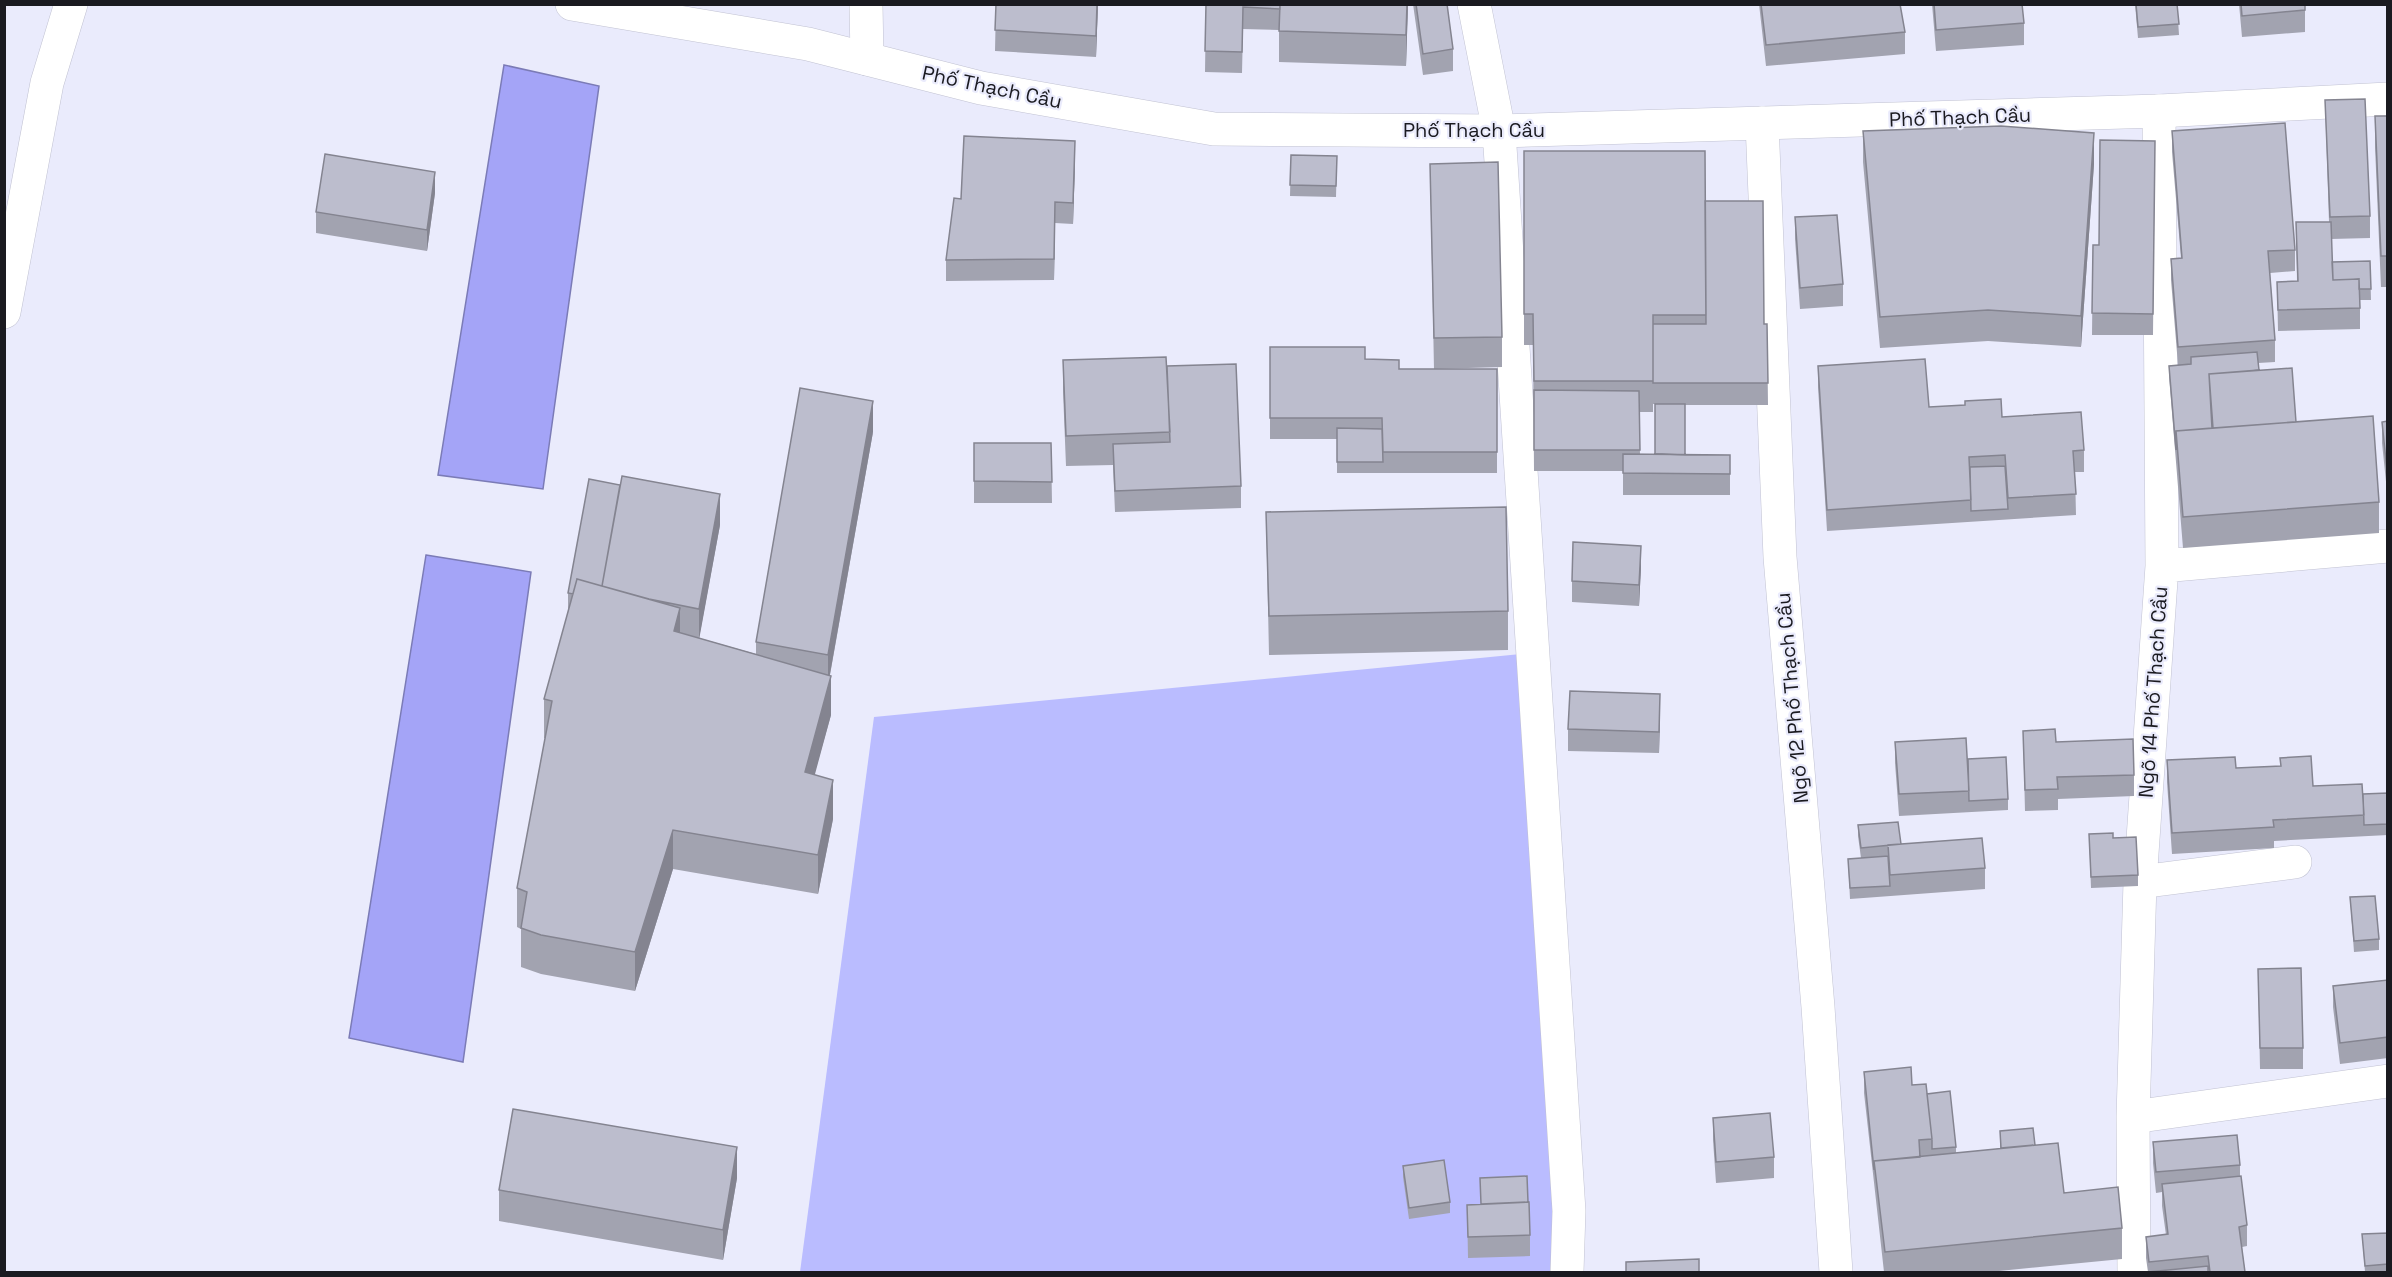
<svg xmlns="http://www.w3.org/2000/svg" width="2392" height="1277" viewBox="0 0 2392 1277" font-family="'Space Grotesk',sans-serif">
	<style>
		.green { fill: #babcff }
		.water { fill: #a4a4f7; stroke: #7b7bb6; stroke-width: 1.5 }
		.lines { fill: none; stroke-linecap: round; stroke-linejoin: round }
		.minor-casing { stroke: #c1c2d2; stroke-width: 34 }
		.tertiary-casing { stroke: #c1c2d2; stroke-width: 34 }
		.minor { stroke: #fff; stroke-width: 33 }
		.tertiary { stroke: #fff; stroke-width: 33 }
		.wall { fill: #a2a3b0; fill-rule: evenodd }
		.shaded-wall { fill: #848490 }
		.building { fill: #bcbdcd; stroke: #848490; stroke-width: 1.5 }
		.labels { text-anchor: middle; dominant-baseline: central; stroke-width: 4.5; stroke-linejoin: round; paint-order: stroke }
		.street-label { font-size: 20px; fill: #1a1a20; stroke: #eaebfc }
	</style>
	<rect width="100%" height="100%" fill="#eaebfc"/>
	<path class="green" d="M1532,653L1583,1272H800L874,717Z"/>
	<path class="water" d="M504,65L599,86L543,489L438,475Z
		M426,555L531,572L463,1062L349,1038Z"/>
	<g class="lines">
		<defs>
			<path id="minor" d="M866,4L867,59
				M1474,4L1499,131L1569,1211L1567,1272
				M1762,123L1780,557L1818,1007L1836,1272
				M4,312L47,83L71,4
				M2162,566L2388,546
				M2140,882L2295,862
				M2133,1117L2388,1081
				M2134,1272L2133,1117L2140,882L2162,566L2159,111"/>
			<path id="tertiary" d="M572,4L808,44L981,88L1214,129L1499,131L2159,111L2388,99"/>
		</defs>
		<use href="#minor" class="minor-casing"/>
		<use href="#tertiary" class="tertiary-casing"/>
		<use href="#minor" class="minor"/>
		<use href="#tertiary" class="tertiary"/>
	</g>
	<path class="wall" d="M996,4H1098L1096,57L995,51Z
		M1206,4H1408L1406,66L1279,62V30L1243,29L1242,73L1205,72Z
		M1413,4H1447L1453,49V71L1423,75Z
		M1759,4H1900L1905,32V54L1766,66Z
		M1932,4H2022L2024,23V45L1936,51Z
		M2135,4H2177L2179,35L2138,38Z
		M2239,4H2305V32L2242,37Z
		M2325,100L2370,216V238L2331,239L2332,262L2370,261L2371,300H2360V329L2278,331L2277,282L2297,281L2296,222H2329Z
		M2375,116H2388V287H2381L2375,147Z
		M1863,131L2094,164L2081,347L1988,341L1880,348L1863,162Z
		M2172,131L2295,250V271L2270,273L2275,340V362L2258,363L2259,370L2296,422L2379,502V533L2183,548L2169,376V366L2178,365L2171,280V259L2181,258L2172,152Z
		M2155,141L2153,335H2092L2093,245H2099Z
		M1524,151L1705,201L1764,324H1767L1768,405H1685V455H1730V495H1623V471H1534L1533,345H1524ZM1653,404H1655V454H1640L1639,412H1653Z
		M1291,155L1337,156L1336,197L1290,196Z
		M1075,162L1073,224L1055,223L1054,280L946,281V260L961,199Z
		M1430,164L1502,337V367L1434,369Z
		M435,193L427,251L316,233V212Z
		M1795,217L1843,284V306L1800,309L1795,239Z
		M1270,347L1365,359L1399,369H1497V473H1337V439H1270Z
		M1063,360L1167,366L1241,486V508L1115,512L1113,465L1066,466L1063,391Z
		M1818,366L1929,407L2002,417L2084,450V472H2075L2076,515L1827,531L1818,387Z
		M2388,421V501L2382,443V422Z
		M873,432L830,675L831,715L814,775L833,819L818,894L673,869L635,991L541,974L521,967V929L517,927V888L545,738H544V699L568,612V593L720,525L699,638L756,654V642Z
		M974,443H1051L1052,503H974Z
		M1266,512L1508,611V650L1269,655Z
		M1641,567L1639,606L1572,602V581Z
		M1660,715L1659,753L1568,751V729Z
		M2023,731L2056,742L2134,775V796L2058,799V810L2025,811Z
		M1895,742L1968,759L2008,799V810L1899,816L1895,763Z
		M2167,760L2236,768L2313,786L2363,794L2388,793V835L2274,841V848L2172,854L2167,782Z
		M1858,825L1901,844L1985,868V889L1850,899L1848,859L1861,858L1858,836Z
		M2089,834L2113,838L2138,875V886L2091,888Z
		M2350,897L2379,939V950L2354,952Z
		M2258,969L2303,1048V1069H2260Z
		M2388,980V1058L2340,1064L2333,1007V986Z
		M1864,1072L1927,1094L1956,1147V1153L2000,1149V1131L2035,1145L2064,1193L2122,1228V1259L1989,1272H1884L1864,1093Z
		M1713,1118L1774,1157V1178L1716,1183L1713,1140Z
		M2153,1142L2240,1165V1176L2247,1225V1246L2242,1247L2245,1272H2148L2146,1258V1237L2166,1235L2162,1206V1192L2156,1193L2153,1163Z
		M1403,1166L1450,1202V1213L1409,1219L1403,1177Z
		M737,1178L723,1260L499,1221V1190Z
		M1467,1205L1530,1235V1256L1468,1258Z
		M2388,1233V1272H2365L2362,1234Z"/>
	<path class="shaded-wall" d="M1097,4H1098L1096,57V36Z
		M1407,4H1408L1406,66V35Z
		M2094,133V164L2081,347V316Z
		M1075,141V162L1073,224V203Z
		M435,172V193L427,251V230Z
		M1055,202V223L1054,280V259Z
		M873,401V432L828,685L831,676V715L805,811V772L828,686V655Z
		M720,494V525L699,640V609Z
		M1641,546V567L1639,606V585Z
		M680,608V647L674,631Z
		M1660,694V715L1659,753V732Z
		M833,780V819L818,894V855Z
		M673,830V869L635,991V952Z
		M737,1147V1178L723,1260V1230Z"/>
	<path class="building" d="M996,4H1097L1096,36L995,30Z
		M1206,4H1280V9L1243,7L1242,52L1205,51Z
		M1280,4H1407L1406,35L1279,31Z
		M1416,4H1447L1453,49L1423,54Z
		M1761,4H1900L1905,32L1766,45Z
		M1934,4H2022L2024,23L1936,30Z
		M2136,4H2177L2179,24L2138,27Z
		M2241,4H2305V10L2242,16Z
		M2365,99L2370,216L2330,217L2325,100Z
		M2375,116H2388V256H2381Z
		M2285,123L2295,250L2268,251L2275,340L2178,347L2171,259L2182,258L2172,131Z
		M2001,126L2094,133L2081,316L1988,310L1880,317L1863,131Z
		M964,136L1075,141L1073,203L1055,202L1054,259L946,260L954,198L961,199Z
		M2100,140L2155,141L2153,314L2092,313L2093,245H2099Z
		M1524,151H1705L1706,315H1653V381H1534L1533,314H1524Z
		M325,154L435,172L427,230L316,212Z
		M1291,155L1337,156L1336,186L1290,185Z
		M1498,162L1502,337L1434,338L1430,164Z
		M1705,201H1763L1764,324H1767L1768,383H1653V324H1706Z
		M1837,215L1843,284L1800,288L1795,217Z
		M2296,222H2331L2333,280L2359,279L2360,308L2278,310L2277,282L2298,281Z
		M2370,261L2371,289H2359V279L2333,280L2332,262Z
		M1270,347H1365V359L1399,360V369H1497V452H1383L1382,418H1270Z
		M2257,352L2259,370L2209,374L2212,428L2176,431V450L2169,366L2191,364V357Z
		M1166,357L1170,432L1066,436L1063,360Z
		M1925,359L1929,407L1965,405V401L2001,399L2002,417L2081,412L2084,450L2073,451L2076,494L2008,498L2005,455L1969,457L1971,500L1827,510L1818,366Z
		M1236,364L1241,486L1115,491L1113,444L1170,442L1167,366Z
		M2292,368L2296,422L2213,428L2209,374Z
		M800,388L873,401L828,655L756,642Z
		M1534,390L1639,391L1640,450H1534Z
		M1655,404H1685V455L1655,454Z
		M2373,416L2379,502L2183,517L2176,431Z
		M2388,421V480L2382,422Z
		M1337,428L1382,429L1383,462H1337Z
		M974,443H1051L1052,482L974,481Z
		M1623,454L1730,455V474L1623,473Z
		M2005,466L2008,509L1971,511L1970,467Z
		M622,476L720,494L699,609L649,599L602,586Z
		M589,479L620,485L602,586L577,579L573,594L568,593Z
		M1506,507L1508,611L1269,616L1266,512Z
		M1573,542L1641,546L1639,585L1572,581Z
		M577,579L680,608L674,631L831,676L805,772L833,780L818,855L673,830L635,952L541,935L521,928L527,892L517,888L552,701L544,699Z
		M1570,691L1660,694L1659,732L1568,729Z
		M2055,729L2056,742L2133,739L2134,775L2057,777L2058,789L2025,790L2023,731Z
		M1966,738L1969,791L1899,794L1895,742Z
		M2311,756L2313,786L2362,784L2364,815L2273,820L2274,827L2172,833L2167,760L2235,757L2236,768L2281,766L2280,758Z
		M2006,757L2008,799L1969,801L1968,759Z
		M2388,793V824L2364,825L2363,794Z
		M1898,822L1901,844L1861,848L1858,825Z
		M2113,833V838L2136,837L2138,875L2091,877L2089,834Z
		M1982,838L1985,868L1890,875L1888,845Z
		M1888,856L1890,886L1850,888L1848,859Z
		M2375,896L2379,939L2354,941L2350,897Z
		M2301,968L2303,1048H2260L2258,969Z
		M2388,980V1037L2340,1043L2333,986Z
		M1911,1067L1912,1085L1926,1084L1932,1139L1919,1140L1920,1157L1874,1161V1170L1864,1072Z
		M1950,1091L1956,1147L1932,1149V1139L1927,1094Z
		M513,1109L737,1147L723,1230L499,1190Z
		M1770,1113L1774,1157L1716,1162L1713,1118Z
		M2033,1128L2035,1145L2001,1148L2000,1131Z
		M2237,1135L2240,1165L2156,1172L2153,1142Z
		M2058,1143L2064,1193L2118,1187L2122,1228L1885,1252L1874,1161Z
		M1444,1160L1450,1202L1409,1208L1403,1166Z
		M1527,1176L1528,1202L1481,1204L1480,1178Z
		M2241,1176L2247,1225L2239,1227L2245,1272H2210L2208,1256L2149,1262L2146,1237L2168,1234L2162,1184Z
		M1529,1202L1530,1235L1468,1237L1467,1205Z
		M2388,1233V1264L2365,1266L2362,1234Z
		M1699,1259V1272H1626V1262Z
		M2208,1266V1272H2148Z"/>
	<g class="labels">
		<g class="street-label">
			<text transform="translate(992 87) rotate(12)">Phố Thạch Cầu</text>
			<text transform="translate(1960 117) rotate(-2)">Phố Thạch Cầu</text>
			<text x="1474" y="130">Phố Thạch Cầu</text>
			<text transform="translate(2153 692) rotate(-86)">Ngõ 14 Phố Thạch Cầu</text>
			<text transform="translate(1792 698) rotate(-95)">Ngõ 12 Phố Thạch Cầu</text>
		</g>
	</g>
	<rect width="2392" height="1277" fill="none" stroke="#1a1a20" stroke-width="12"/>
</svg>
